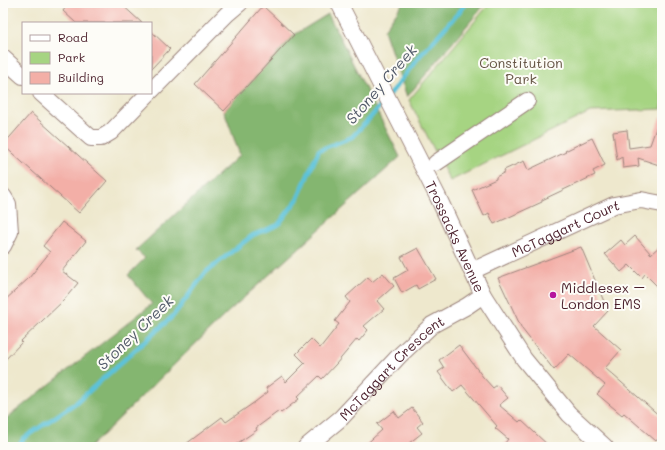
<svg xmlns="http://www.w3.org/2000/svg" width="665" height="450" viewBox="0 0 665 450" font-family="Mali,sans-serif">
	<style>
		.green { fill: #a6d482; stroke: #787a56 }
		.forest { fill: #84b670; stroke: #676a4e }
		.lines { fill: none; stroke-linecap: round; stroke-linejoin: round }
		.stream { stroke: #5cc2da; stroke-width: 4.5 }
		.building { fill: #f3afa7 }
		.minor-casing { stroke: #9c847c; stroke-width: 18 }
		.minor { stroke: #fff; stroke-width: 16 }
		.poi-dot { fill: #b5179e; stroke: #fdfcf7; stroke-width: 1.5 }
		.labels { text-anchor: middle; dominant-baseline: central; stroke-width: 4; stroke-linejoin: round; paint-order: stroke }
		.park-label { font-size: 14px; fill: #665545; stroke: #fdfcf7 }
		.street-label { font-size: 14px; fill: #4a1f2b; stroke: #fdfcf7 }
		.poi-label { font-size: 14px; fill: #4a1f2b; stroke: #fdfcf7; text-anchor: start }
		.water-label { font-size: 15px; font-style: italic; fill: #505868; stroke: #fdfcf7 }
	</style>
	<rect width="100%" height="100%" fill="#fdfcf7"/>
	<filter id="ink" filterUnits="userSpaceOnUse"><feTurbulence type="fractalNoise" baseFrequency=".025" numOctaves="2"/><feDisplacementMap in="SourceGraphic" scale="8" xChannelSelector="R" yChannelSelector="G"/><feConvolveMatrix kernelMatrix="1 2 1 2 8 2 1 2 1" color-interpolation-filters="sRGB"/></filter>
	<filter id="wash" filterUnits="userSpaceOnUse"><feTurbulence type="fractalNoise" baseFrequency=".012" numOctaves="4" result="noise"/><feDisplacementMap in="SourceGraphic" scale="16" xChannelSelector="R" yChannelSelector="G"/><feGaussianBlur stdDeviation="0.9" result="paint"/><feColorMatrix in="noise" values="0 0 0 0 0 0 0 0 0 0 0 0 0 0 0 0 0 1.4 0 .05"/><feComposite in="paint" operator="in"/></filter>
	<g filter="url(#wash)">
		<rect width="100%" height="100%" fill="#eee8cd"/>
		<path class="green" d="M490,3H662V109L590,112L450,181L409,100Z"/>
		<path class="forest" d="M403,3H486L407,97L384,30Z
			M328,14L400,157L228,312L90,447H3V421L152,304L128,275L145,258L136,250L240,155L224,111L294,35Z"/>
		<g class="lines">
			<path class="stream" d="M390,94L418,58L467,3
				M18,447L24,438L77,402L173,316L206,272L253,235L278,225L297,200L319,150L352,137L370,118L385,100"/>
		</g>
		<g id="blocks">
			<path class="building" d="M69,3H120L142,23H76L63,11Z
				M263,6L294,35L224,111L195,84Z
				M151,31L170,49L151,69Z
				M31,113L107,181L79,213L3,145Z
				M660,117L662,118V166L638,158L639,166L623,168L622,157L617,160L613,132L627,130L629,148L650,145Z
				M592,138L605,165L593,171L595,175L542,200V202L494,224L489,213L484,216L472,190L496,179V177L505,172L504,170L524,161L528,170L566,152L565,151Z
				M62,222L86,241L62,271L78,283L63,301L21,341L22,342L3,362V302L29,278L50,252L43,246Z
				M635,236L651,254L662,244V291L645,274L642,278L629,265L621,272L605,254L621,240L625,245Z
				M581,247L608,311L594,326L621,350L605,368L662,418V434L656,441L624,413L622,415L597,394L605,385L569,354L554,370L522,329L498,278Z
				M418,248L436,279L418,289L416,285L402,293L394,278L408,270L401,257Z
				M383,273L394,286L377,301L384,309L364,326L368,330L359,341L357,339L336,364L322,379L319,376L297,397L299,399L281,413L279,411L256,428L257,430L232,447H182L222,417L226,422L255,402L268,392L266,388L282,376L286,382L305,363L296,354L311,339L320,348L339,324L335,321L350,302L346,297L368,277L372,282Z
				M459,345L483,377L493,388L497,385L508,398L499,405L519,422L521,420L550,447H502L508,439L495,428L497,426L462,385L453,392L438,372L444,368L439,360Z
				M412,408L423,422L417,427L422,433L404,447H363L382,430L377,424L394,411L399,418Z"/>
		</g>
	</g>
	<g filter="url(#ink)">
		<use href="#blocks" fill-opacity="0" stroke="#9c847c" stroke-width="1"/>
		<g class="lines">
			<defs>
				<g id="minor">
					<path id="s1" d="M339,3L438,197L483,295L524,359L569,414L605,447"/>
					<path d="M3,58L23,76"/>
					<path d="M151,91L227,14L240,3"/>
					<path d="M41,93L91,138H101L111,132L149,93"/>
					<path d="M436,163L527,101"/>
					<path d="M3,196L8,204L10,232L3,246"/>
					<path id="s2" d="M472,271L614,205L641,200L662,204"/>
					<path id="s3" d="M306,447L341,418L399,356L432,325L467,306L483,295"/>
				</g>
			</defs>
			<use href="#minor" class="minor-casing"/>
			<use href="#minor" class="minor"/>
		</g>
	</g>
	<circle class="poi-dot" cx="553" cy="295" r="4"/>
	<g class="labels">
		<g class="park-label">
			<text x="521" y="62">Constitution<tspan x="521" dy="16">Park</tspan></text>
		</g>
		<g class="street-label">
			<text stroke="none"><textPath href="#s2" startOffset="103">McTaggart Court</textPath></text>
			<text stroke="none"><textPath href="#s1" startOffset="261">Trossacks Avenue</textPath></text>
			<text stroke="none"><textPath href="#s3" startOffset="117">McTaggart Crescent</textPath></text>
		</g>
		<g class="poi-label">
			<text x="561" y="287">Middlesex –<tspan x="561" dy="16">London EMS</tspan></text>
		</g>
		<g class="water-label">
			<text transform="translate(381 84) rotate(-49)">Stoney Creek</text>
			<text transform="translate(135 332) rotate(-44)">Stoney Creek</text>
		</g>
	</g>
	<rect width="665" height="450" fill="none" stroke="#fdfcf7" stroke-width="16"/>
	<rect x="22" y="22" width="130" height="72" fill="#fdfcf7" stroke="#b5a4a5"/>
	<rect x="30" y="35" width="20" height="6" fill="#ffffff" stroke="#b5a4a5"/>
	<text x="58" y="42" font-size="12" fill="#4a1f2b">Road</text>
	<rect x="30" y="52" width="20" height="12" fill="#a6d482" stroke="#b5a4a5"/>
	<text x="58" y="62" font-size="12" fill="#4a1f2b">Park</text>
	<rect x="30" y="72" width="20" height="12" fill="#f3afa7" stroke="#b5a4a5"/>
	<text x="58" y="82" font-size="12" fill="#4a1f2b">Building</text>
</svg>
